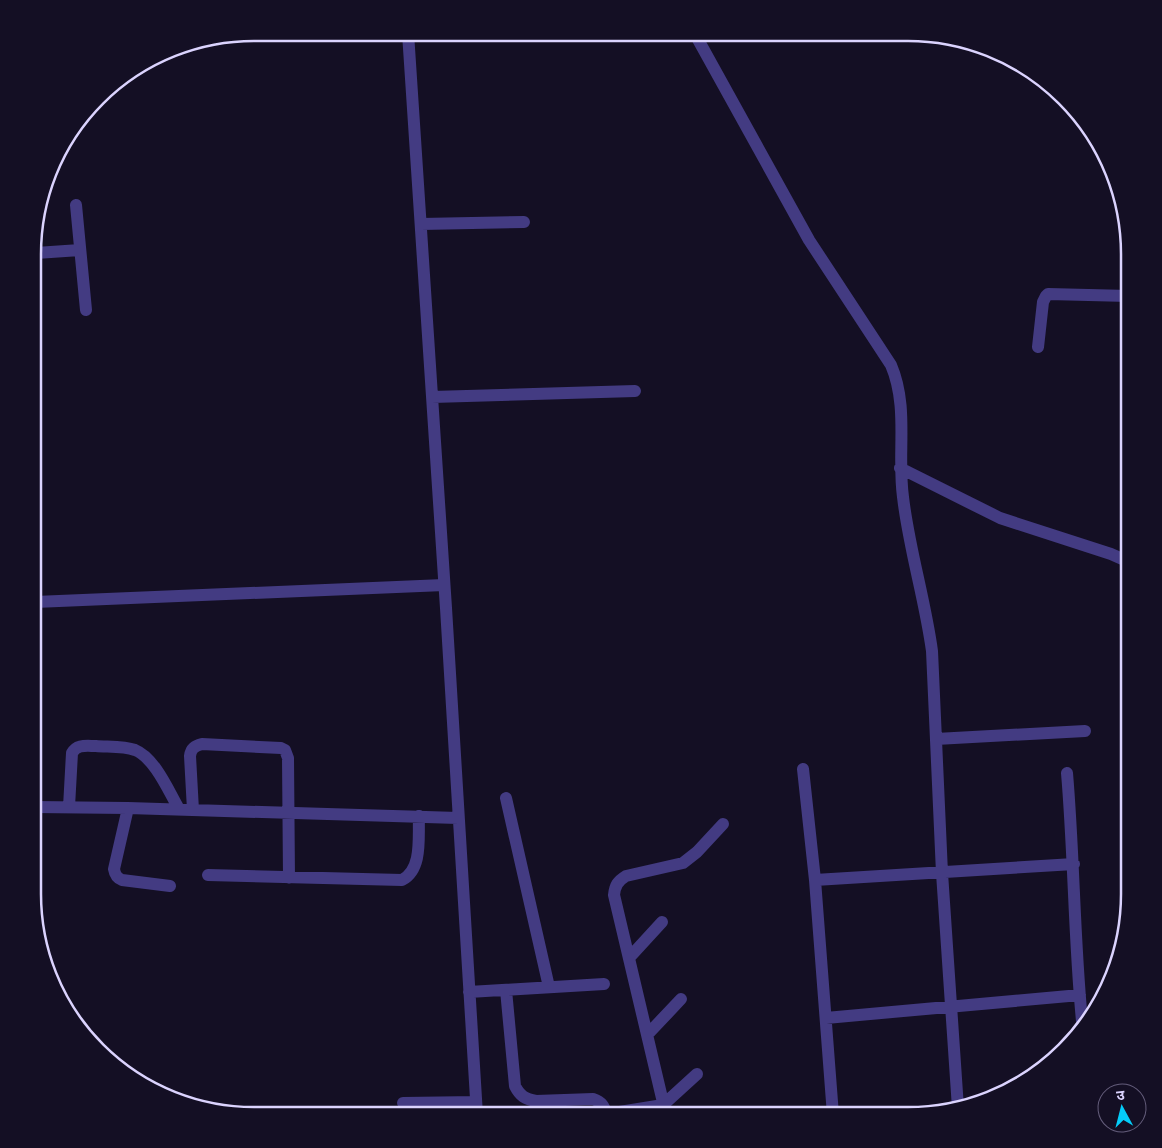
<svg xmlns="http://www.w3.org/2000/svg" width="1162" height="1148" viewBox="0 0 1162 1148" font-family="Lato,'Noto Sans Devanagari',sans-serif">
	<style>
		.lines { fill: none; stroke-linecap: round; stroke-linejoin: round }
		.minor { stroke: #433b82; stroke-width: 12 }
		.rim { fill: none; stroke: #dbd3fe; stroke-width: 2.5 }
	</style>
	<rect width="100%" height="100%" fill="#140f24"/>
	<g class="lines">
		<path class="minor" d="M408,33L446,608L477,1115
			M695,34L809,240L891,365C909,407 897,453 903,497C909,549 925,599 932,651L942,873L958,1108
			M76,205L86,310
			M421,224L524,222
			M36,253L80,250
			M1038,347L1043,302L1046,296L1048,294L1129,296
			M432,397L635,391
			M900,468L1000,518L1111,554L1129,562
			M35,602L444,585
			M936,739L1085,731
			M803,769L815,880L833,1115
			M1067,773C1074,855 1074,939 1082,1021
			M506,798L549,987
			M34,807L128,808L458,818
			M69,807L72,753C77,744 86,746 96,746C108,747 124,746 135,750C155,758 169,792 179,809
			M128,808L114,869C115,875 117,878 122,880L170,886
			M193,810L190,756C191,748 195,746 202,744L281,748L285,750L288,758L289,878
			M208,875L402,880C423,869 418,837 419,816
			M815,880L1074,864
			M629,958L662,922
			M506,990L515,1086C520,1096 525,1099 536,1101L593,1099C602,1102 604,1106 607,1115
			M469,992L604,984
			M826,1018L1080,995
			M648,1034L681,999
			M403,1103L476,1102
			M607,1114L663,1105L697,1074
			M666,1115L614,895C615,885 618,881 626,876L683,863L697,852L723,824"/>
	</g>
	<path d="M0 0H1162V1148H0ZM254 41H908A213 213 0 0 1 1121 254V894A213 213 0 0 1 908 1107H254A213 213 0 0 1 41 894V254A213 213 0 0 1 254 41Z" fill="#140f24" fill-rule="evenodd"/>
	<path class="rim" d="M254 41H908A213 213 0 0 1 1121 254V894A213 213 0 0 1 908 1107H254A213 213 0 0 1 41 894V254A213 213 0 0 1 254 41Z"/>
	<g transform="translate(1122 1108) rotate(353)"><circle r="24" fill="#140f24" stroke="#645d7b"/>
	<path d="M0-4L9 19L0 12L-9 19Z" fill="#04ccf9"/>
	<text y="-8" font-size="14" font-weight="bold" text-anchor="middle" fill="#dbd3fe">उ</text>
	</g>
</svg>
